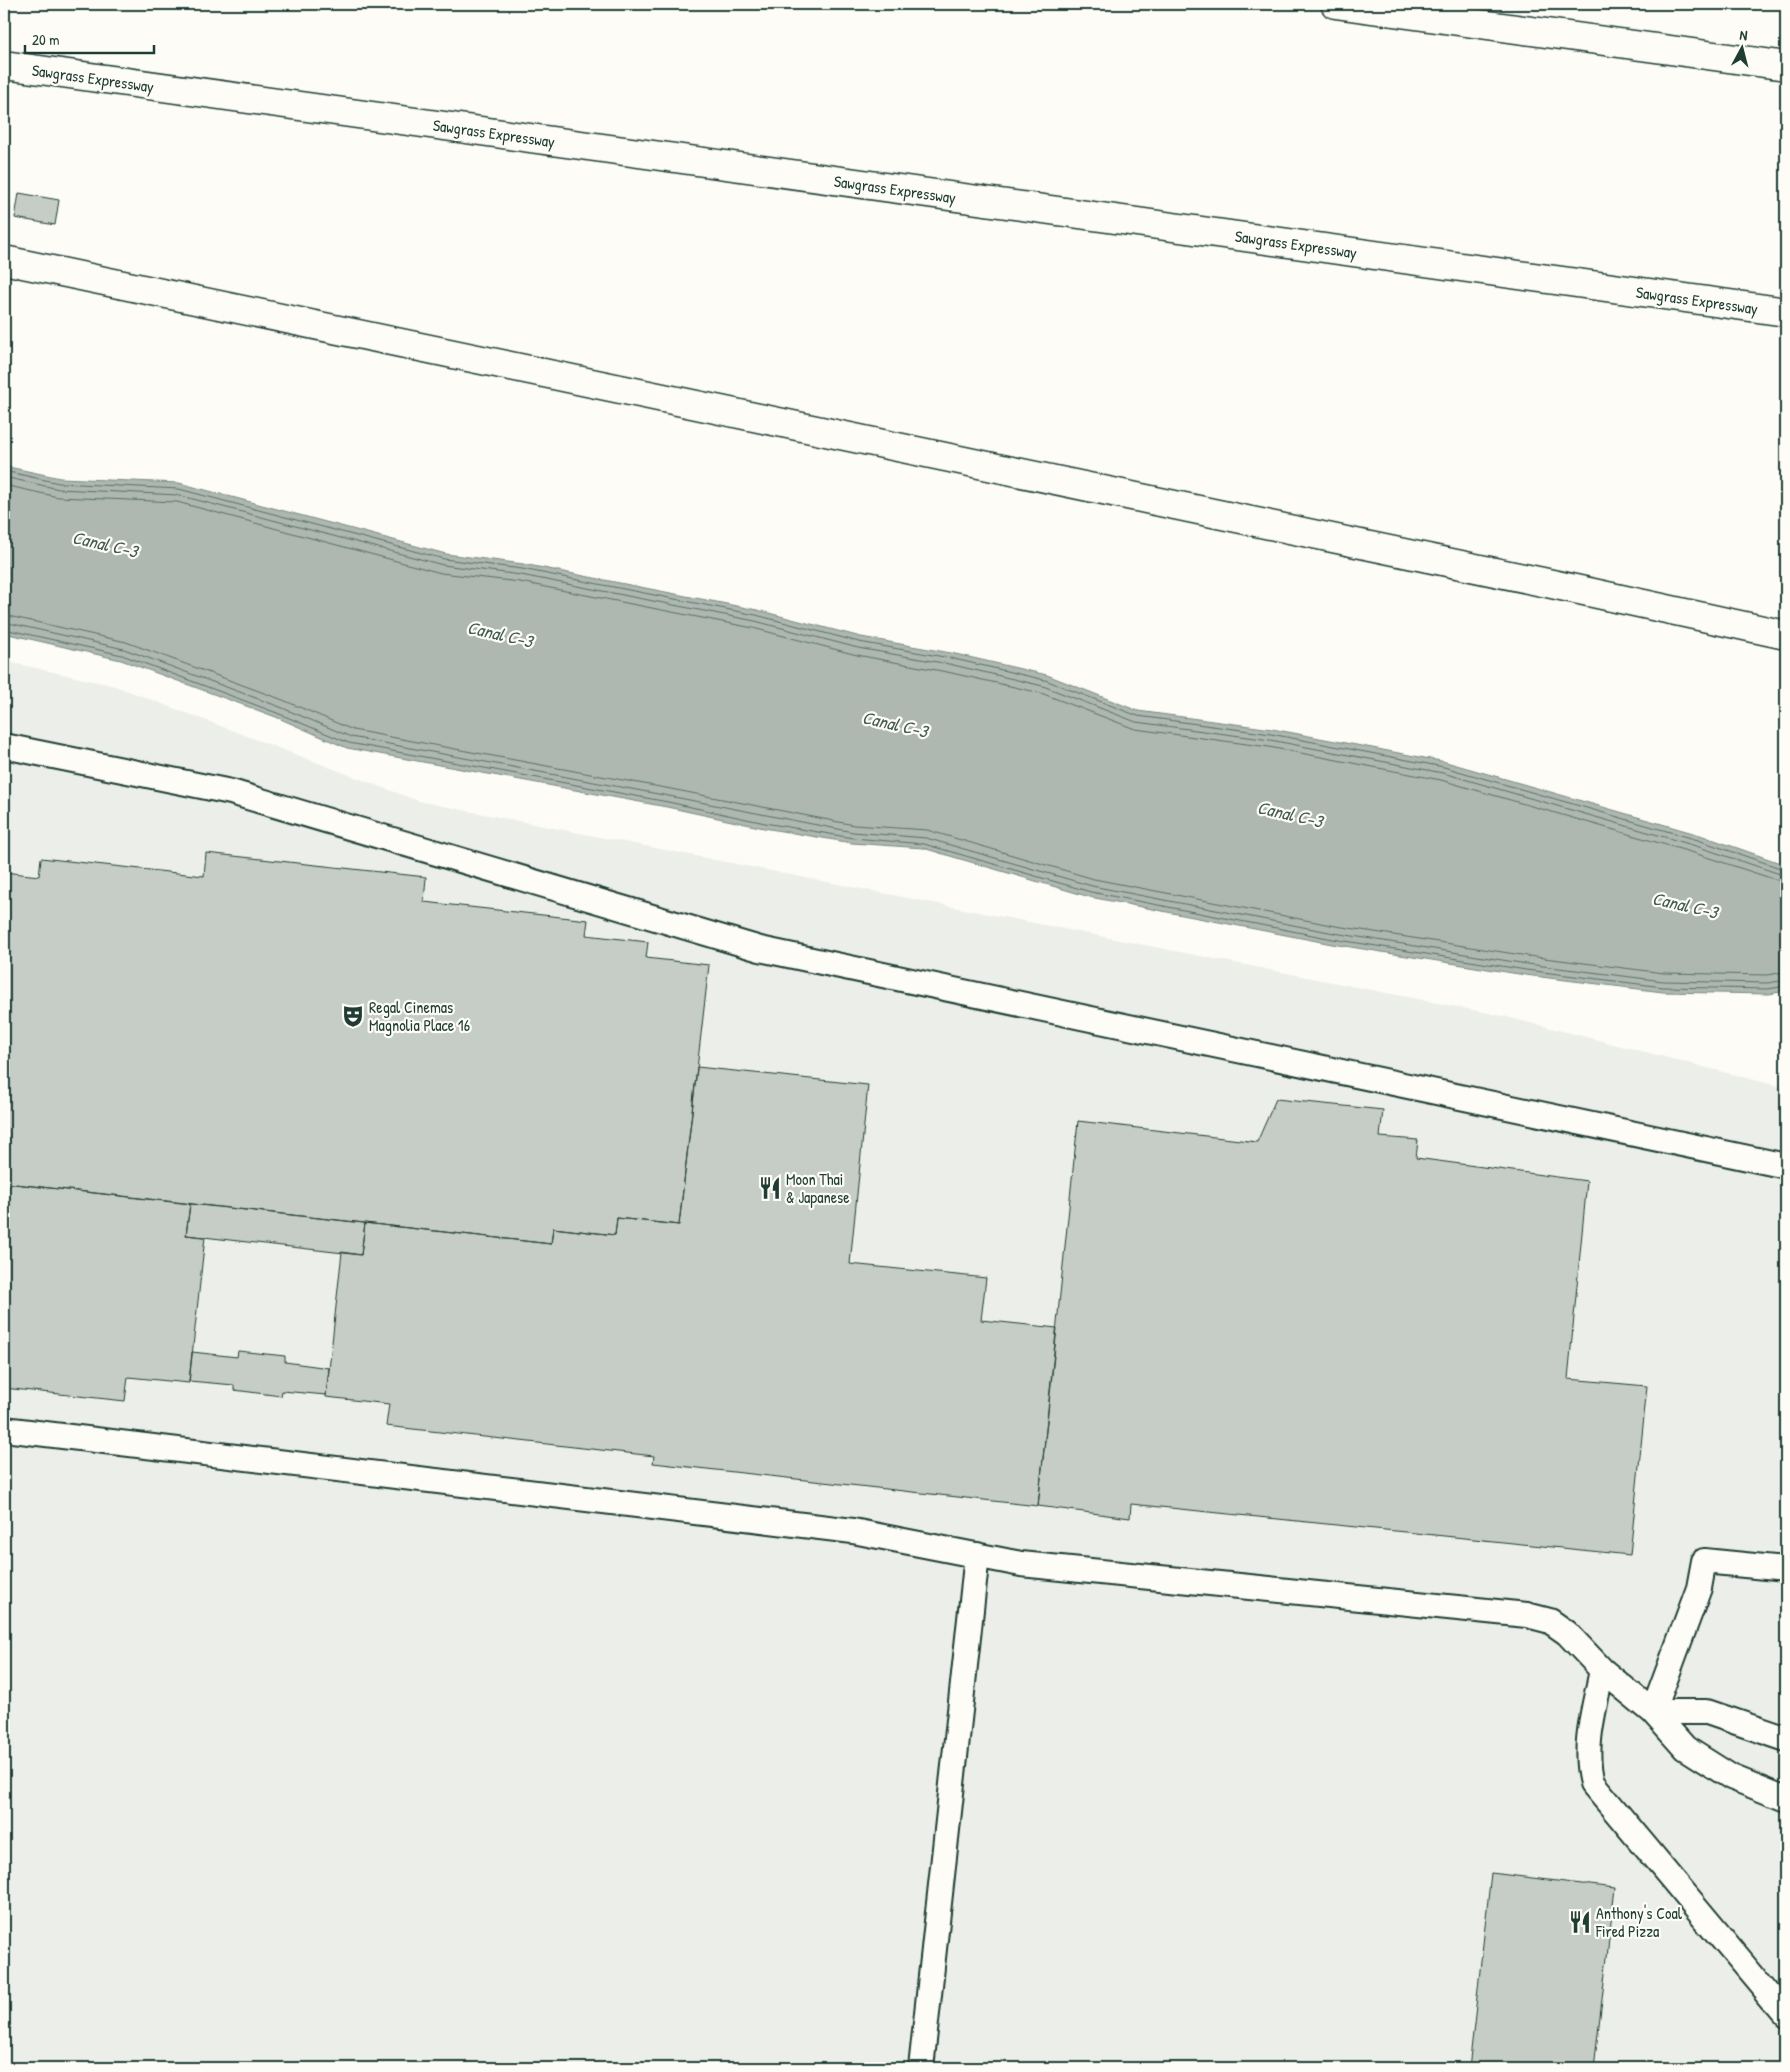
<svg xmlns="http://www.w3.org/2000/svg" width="1790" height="2072" viewBox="0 0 1790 2072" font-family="'Patrick Hand',sans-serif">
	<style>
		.built { fill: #eceee9 }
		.water { fill: #aeb8b1; stroke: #75877f }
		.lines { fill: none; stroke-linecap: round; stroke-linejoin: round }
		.shore { stroke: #586e66; stroke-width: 1 }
		.building { fill: #c6cdc7; stroke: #1f3d34 }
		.service-casing { stroke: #1f3d34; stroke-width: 28 }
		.motorway-casing { stroke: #1f3d34; stroke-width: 31 }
		.service { stroke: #fdfcf7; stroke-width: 24 }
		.motorway { stroke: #fdfcf7; stroke-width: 28 }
		.labels { text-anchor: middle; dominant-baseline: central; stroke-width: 4.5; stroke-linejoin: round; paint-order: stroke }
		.street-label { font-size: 16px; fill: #1f3d34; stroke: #fdfcf7 }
		.poi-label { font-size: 16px; fill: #1f3d34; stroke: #fdfcf7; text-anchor: start }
		.water-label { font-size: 18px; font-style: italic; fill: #435c53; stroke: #fdfcf7 }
	</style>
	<rect width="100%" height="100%" fill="#fdfcf7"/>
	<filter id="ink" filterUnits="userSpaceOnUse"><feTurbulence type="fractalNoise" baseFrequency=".02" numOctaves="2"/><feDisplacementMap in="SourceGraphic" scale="10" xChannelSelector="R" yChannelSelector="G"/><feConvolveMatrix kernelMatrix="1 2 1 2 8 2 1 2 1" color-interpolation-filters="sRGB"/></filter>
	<g filter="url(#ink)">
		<path class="built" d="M4,661L115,686L418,801L1503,1016L1786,1088V2068H4Z"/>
		<path class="water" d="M4,466L60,478L179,483L446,554L523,564L757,610L861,637L951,653L1047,675L1138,711L1272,729L1446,762L1700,835L1786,865V991L1769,994L1663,992L1525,975L1332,944L1090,897L923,848L852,843L764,828L667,807L347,748L276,717L121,660L4,633Z"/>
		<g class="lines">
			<path class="shore" d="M4,471L59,483L179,489L444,559L522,569L756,615L859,642L950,658L1045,680L1138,716L1271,734L1444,767L1698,840L1786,870
				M4,477L59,489L178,495L443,565L521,575L755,621L858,648L949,664L1043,686L1136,722L1270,740L1443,773L1696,846L1786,876
				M4,485L58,497L177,502L441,573L520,582L753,628L857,655L947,672L1041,693L1135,729L1269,747L1441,780L1694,853L1786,883
				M4,615L126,642L283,700L353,730L671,789L854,825L927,830L1094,879L1336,926L1528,956L1664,973L1767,975L1786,972
				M4,622L124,649L280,707L351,737L669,796L853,832L926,838L1092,886L1334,933L1527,964L1663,981L1768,983L1786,980
				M4,629L122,655L277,713L349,743L668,802L765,823L853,838L924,844L1091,892L1333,939L1526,970L1663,987L1768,989L1786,986"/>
		</g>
		<path class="building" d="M19,193L59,200L55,225L15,218Z
			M206,853L426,877L424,902L588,920L586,935L648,942L646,958L709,965L679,1225L617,1218L615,1235L553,1228L551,1244L6,1183L7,1168H4V872L39,876L41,858L204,876Z
			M697,1067L868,1085L850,1264L986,1278L981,1320L1057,1328L1038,1506L653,1463L654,1456L386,1426L389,1404L326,1397L342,1252L361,1255L365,1223L551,1244L553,1228L615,1235L617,1218L679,1225Z
			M1276,1099L1383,1110L1380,1137L1418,1140L1416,1158L1587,1181L1568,1379L1647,1386L1630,1555L1131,1504L1130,1518L1038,1506L1078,1121L1257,1142Z
			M4,1168H7L6,1183L190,1204L186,1235L205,1237L189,1383L128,1377L125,1401L4,1388Z
			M190,1204L365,1223L361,1255L186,1235Z
			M238,1351L285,1356V1362L329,1368L326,1395L282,1391L281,1396L234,1390V1385L189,1381L192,1352L237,1357Z
			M1491,1873L1615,1888L1594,2068H1469Z"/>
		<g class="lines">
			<defs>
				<path id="service" d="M4,746L231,792L760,949L1786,1166
					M4,1429L853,1531L1021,1564L1527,1615L1550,1621L1567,1633L1602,1670L1653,1712L1685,1748L1731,1777L1786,1799
					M1602,1670C1595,1707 1582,1746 1592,1783L1786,2015
					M1653,1712L1699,1588L1704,1561L1786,1569
					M1653,1712H1707L1786,1739
					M921,2068L977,1555"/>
				<path id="motorway" d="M1335,4L1786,66
					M4,65L1786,312
					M4,260L1552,584L1786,635"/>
			</defs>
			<use href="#service" class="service-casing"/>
			<use href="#motorway" class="motorway-casing"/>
			<use href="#service" class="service"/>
			<use href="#motorway" class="motorway"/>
		</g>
	</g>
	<defs>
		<symbol id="theatre-bare" viewBox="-9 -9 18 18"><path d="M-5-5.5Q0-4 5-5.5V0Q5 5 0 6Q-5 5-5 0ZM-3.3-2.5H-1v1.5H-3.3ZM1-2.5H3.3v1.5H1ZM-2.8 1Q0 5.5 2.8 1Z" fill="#1f3d34" stroke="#fdfcf7" stroke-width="2.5" paint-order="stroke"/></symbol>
		<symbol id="restaurant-bare" viewBox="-9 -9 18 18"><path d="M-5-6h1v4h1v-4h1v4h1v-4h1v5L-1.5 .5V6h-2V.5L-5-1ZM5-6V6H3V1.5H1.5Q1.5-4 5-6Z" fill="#1f3d34" stroke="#fdfcf7" stroke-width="2.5" paint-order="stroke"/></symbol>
	</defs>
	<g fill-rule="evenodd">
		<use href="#theatre-bare" x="337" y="1000" width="32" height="32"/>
		<use href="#restaurant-bare" x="754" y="1172" width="32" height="32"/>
		<use href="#restaurant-bare" x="1564" y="1906" width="32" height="32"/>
	</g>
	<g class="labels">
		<g class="street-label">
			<text transform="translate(93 78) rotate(8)">Sawgrass Expressway</text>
			<text transform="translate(494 133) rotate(8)">Sawgrass Expressway</text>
			<text transform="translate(895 189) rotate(8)">Sawgrass Expressway</text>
			<text transform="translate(1296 244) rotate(8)">Sawgrass Expressway</text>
			<text transform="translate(1697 300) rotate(8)">Sawgrass Expressway</text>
		</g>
		<g class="poi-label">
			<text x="369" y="1007">Regal Cinemas<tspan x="369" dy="18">Magnolia Place 16</tspan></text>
			<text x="786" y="1179">Moon Thai<tspan x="786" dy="18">&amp; Japanese</tspan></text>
			<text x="1596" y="1913">Anthony's Coal<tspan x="1596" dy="18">Fired Pizza</tspan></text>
		</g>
		<g class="water-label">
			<text transform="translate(105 544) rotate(13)">Canal C-3</text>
			<text transform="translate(500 634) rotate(13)">Canal C-3</text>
			<text transform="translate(895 724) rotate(13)">Canal C-3</text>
			<text transform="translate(1290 814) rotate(13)">Canal C-3</text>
			<text transform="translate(1685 905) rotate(13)">Canal C-3</text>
		</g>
	</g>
	<rect width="1790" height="2072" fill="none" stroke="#fdfcf7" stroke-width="20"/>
	<rect x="10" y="10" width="1770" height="2052" fill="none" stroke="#1f3d34" stroke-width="2" filter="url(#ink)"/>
	<g transform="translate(1742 48) rotate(7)" stroke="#fdfcf7" stroke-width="4" paint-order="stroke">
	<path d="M0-4L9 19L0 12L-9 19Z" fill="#1f3d34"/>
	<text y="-8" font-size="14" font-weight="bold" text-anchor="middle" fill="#1f3d34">N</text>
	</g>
	<path d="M25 45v8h129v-8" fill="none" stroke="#1f3d34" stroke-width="2.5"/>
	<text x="32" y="45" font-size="15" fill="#1f3d34" stroke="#fdfcf7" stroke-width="4" paint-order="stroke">20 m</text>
</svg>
